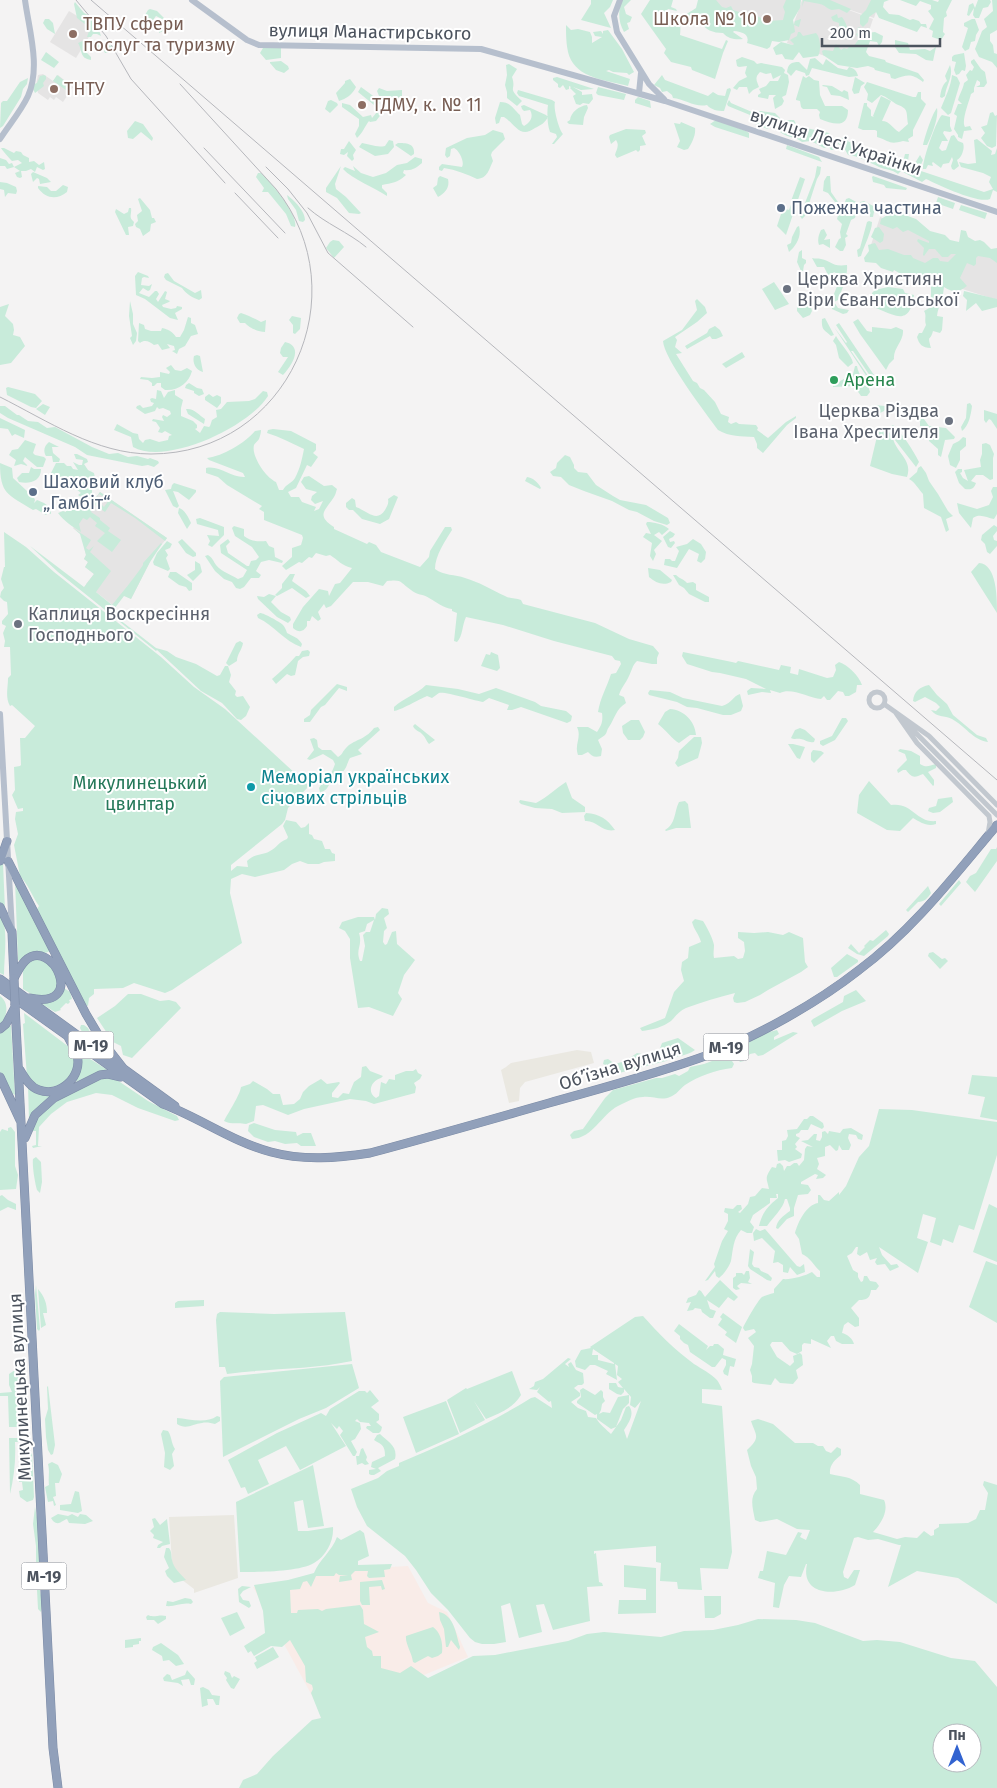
<svg xmlns="http://www.w3.org/2000/svg" width="997" height="1788" viewBox="0 0 997 1788" font-family="'Fira Sans',sans-serif">
	<style>
		.commercial { fill: #eae8e1 }
		.education { fill: #e5e4e4 }
		.medical { fill: #f9ece8 }
		.green { fill: #c8ebda; fill-rule: evenodd }
		.lines { fill: none; stroke-linecap: round; stroke-linejoin: round }
		.highway-casing { stroke: #7c8ba6; stroke-width: 9 }
		.minor { stroke: #c2c8cf; stroke-width: 5 }
		.major { stroke: #b6bfcd; stroke-width: 6 }
		.highway { stroke: #91a0ba; stroke-width: 8 }
		.rail { stroke: #b6b7bc; stroke-width: 1 }
		.highway-bridge-casing { stroke: #7c8ba6; stroke-width: 9; stroke-linecap: butt }
		.highway-bridge { stroke: #91a0ba; stroke-width: 8 }
		.education-dot { fill: #8d6e63; stroke: #fff; stroke-width: 2 }
		.service-dot { fill: #5c6f8a; stroke: #fff; stroke-width: 2 }
		.worship-dot { fill: #6b7280; stroke: #fff; stroke-width: 2 }
		.leisure-dot { fill: #2e9e5b; stroke: #fff; stroke-width: 2 }
		.culture-dot { fill: #0f9aa8; stroke: #fff; stroke-width: 2 }
		.labels { text-anchor: middle; dominant-baseline: central; stroke-width: 4; stroke-linejoin: round; paint-order: stroke }
		.shield { fill: #fff; stroke: #82878e; stroke-width: 1 }
		.shield-label { font-size: 16px; font-weight: bold; fill: #4c535e }
		.education-label { font-size: 18px; fill: #785e54; stroke: #fff; text-anchor: start }
		.street-label { font-size: 18px; fill: #4c535e; stroke: #fff }
		.service-label { font-size: 18px; fill: #4e5e75; stroke: #fff; text-anchor: start }
		.worship-label { font-size: 18px; fill: #5b616d; stroke: #fff; text-anchor: start }
		.leisure-label { font-size: 18px; fill: #27864d; stroke: #fff; text-anchor: start }
		.culture-label { font-size: 18px; fill: #0d838f; stroke: #fff; text-anchor: start }
		.park-label { font-size: 18px; fill: #247859; stroke: #fff }
	</style>
	<rect width="100%" height="100%" fill="#f4f3f3"/>
	<path class="commercial" d="M577,1050L591,1052L594,1063L525,1082L520,1088L519,1101L509,1103L501,1070L506,1067L511,1063Z
		M234,1515L238,1578L194,1593V1589L177,1576L172,1562L169,1517Z"/>
	<path class="education" d="M707,0H795L785,33L704,6Z
		M802,0H880L874,18L830,3L873,19L857,67L787,43Z
		M69,11L95,27L76,58L50,42Z
		M43,74L53,81L58,75L73,87L63,102L56,97L54,100L50,97L48,100L38,93L36,85L38,75Z
		M880,217L961,244L950,278L869,251Z
		M969,250L997,259V300L953,286Z
		M100,492L167,538L154,554L131,599L124,595L115,607L86,584L94,574L85,567L88,562L84,559L86,555L81,534L73,528Z"/>
	<path class="medical" d="M408,1566L428,1603L447,1612L468,1657L323,1716L253,1587L304,1578L319,1571Z"/>
	<path class="green" d="M591,0H613L610,7L604,13L611,28L581,20L591,4Z
		M622,0H631L624,7L626,14L632,17L630,22L627,23L629,29L624,32C618,21 618,11 622,0Z
		M650,0H673L671,7L676,9L677,11L668,9L665,13L670,18C681,18 681,26 680,35L722,49L726,40L728,41L723,53L715,79L692,70L691,67L671,62L664,53L666,49L641,14Z
		M698,0H716L722,7L726,8L731,6L733,10L745,14H753L767,21L783,20L785,12L783,7L786,0H801L800,8L793,20L794,25L795,21L801,19L799,27L794,25L795,32L791,34L789,40L779,42L772,41L770,47L767,49L747,43C750,34 742,32 734,31L733,32L743,39C736,40 728,39 723,33C713,33 705,30 700,21L697,20L695,16H692L691,24L684,19C686,12 691,12 696,8Z
		M803,0H830L851,9L847,13L839,9L832,10C827,9 825,5 820,4C815,3 809,2 804,1L802,7Z
		M871,0H889L884,2L883,7L889,14L899,15L910,20L913,19L919,21L921,24H926L927,28L921,26L917,32L879,18L876,12L869,17L868,22L863,27L860,24V16L866,10Z
		M900,0H932L938,2L939,0H952L946,12L947,16L944,18L943,32L945,34L941,40L932,37L933,31L929,29L934,19L928,11L931,9V5L920,1L916,6Z
		M978,0H990L991,2L988,7L983,8L979,18H975L973,15L974,8L969,16L967,15L969,5L973,3L975,8Z
		M992,0H997V30L990,34V41L993,45L994,53L997,54V68L992,62L979,57L975,49L982,31L987,27L984,19L993,11Z
		M75,2L84,13L92,17L97,24H103L104,29L99,30L101,36L97,34H93L91,37H87L90,28L77,18L74,4Z
		M150,9L157,11L165,19L172,20L170,31H163L159,33V30L164,20L156,16L151,23L145,15L148,10Z
		M837,14L838,18L842,17C846,23 850,30 845,37L842,28L839,26V23L833,21L831,17Z
		M45,19H49L53,23L55,34L47,29L43,23Z
		M972,19H975L979,30L976,35L975,41L971,42L969,49L965,51L962,47L968,28L964,26V23Z
		M566,25L571,30L578,29L590,32L592,37V43L602,37L595,36L593,32L601,31L603,34V31L608,30L622,49L634,72L629,75L627,73L613,72L609,70L606,71L630,79L628,86C610,81 581,79 571,60C566,51 566,35 566,25Z
		M859,27L867,33L875,32L883,36L882,42L879,46L877,42L870,41L866,52L869,56L885,60L886,62L918,73L924,80L923,82C911,73 907,75 895,79L891,78L890,74L875,70L874,68L868,66L857,68L838,65L823,55L822,51L824,50L833,51L836,44L841,50L844,48L847,49L850,46L853,47L859,39L856,34L858,33L857,29Z
		M798,32H800L803,36L816,33C821,38 821,51 818,56L803,58L799,52L793,60L785,59L782,54L776,55L773,48L781,42L793,45L794,44L790,40L797,36Z
		M85,40L87,42L89,47L85,51L91,57V60C79,58 83,51 78,43Z
		M102,40L107,45L113,46V52L105,53L102,47L98,48L97,45Z
		M895,40L908,43L910,50L925,49L930,51L936,47L933,61L926,60L916,54L899,53L895,47Z
		M263,48H281V58L266,60L260,53Z
		M46,52L59,62L54,68L41,60Z
		M964,53L966,66L965,71L962,70L959,74L956,75L954,70L956,62L952,61V57L954,55Z
		M742,57L754,61L757,64L761,63L782,67L785,70L784,73L788,75L789,82L786,95L782,97L784,101L782,105L775,109L773,98L776,95H769L768,99L758,97V95L761,93L759,89L766,86L770,81H778L781,75L773,79L771,73L766,74L760,72C754,78 757,81 759,87L753,90L749,94L747,87H739L737,90L733,88L739,81L747,77L745,73L747,66L739,67L737,66L736,60Z
		M815,58L823,65L826,59L838,68L847,70L849,67C854,68 857,71 858,76L849,77L812,68L809,75L806,76L805,73L796,70L791,76L787,72C788,64 791,62 799,62L807,70L810,59Z
		M974,59L981,69L985,72L987,83L984,87H976L980,85V82L977,80L974,88V92L971,94C969,102 961,121 965,127L970,126L972,130L964,131L962,139L958,137V135L954,129L957,116L954,114L958,104H962L958,100C960,93 963,89 964,83L968,80L966,75L970,70L972,71L974,67L971,63V61Z
		M281,61L288,66L289,69L284,73L276,70L270,63V62Z
		M509,64L517,69L512,77C517,92 506,86 522,101L517,106L507,98V92L505,85L507,75L506,65Z
		M950,65C954,76 946,85 945,96L942,98L940,97C941,91 942,85 947,81L945,76Z
		M44,75L46,76V79L43,83L44,86L35,93L33,89L34,84L37,83L40,76Z
		M57,75L70,85L66,90L53,81Z
		M662,75L665,80L708,96L713,92L718,95L725,96L727,89L730,88L731,90L724,111C718,111 711,110 707,105C696,108 684,99 673,98L672,95L667,91L662,92L660,88L654,85Z
		M952,75L957,77L960,83L951,113L948,115L941,108C945,98 951,86 952,75Z
		M803,76L806,78L809,76L814,80L819,81L820,95L825,106H842L848,110C848,129 833,124 820,119L819,115L820,112L817,109H803L801,107L800,101L796,100V99Z
		M557,77L594,89L581,90L573,87L582,92V95L592,94L593,99L589,104L583,103L580,105L576,104L573,96L576,94L570,88L571,87L569,86V89L566,90L563,85L560,88L558,87V84L553,80V78Z
		M855,77L865,83L861,86L859,93L854,94L852,90Z
		M28,78L27,84L23,89L21,97L3,126L0,128L1,103L3,101H7L20,82Z
		M350,79L356,87C353,94 346,99 339,101L336,93L345,83V81Z
		M867,82L913,97H916L918,92H921V99L926,104L913,130V136L908,139L909,142L903,141C889,145 890,141 877,137V131L875,130H863L858,128L864,103H867V106L871,110V116L874,117L873,116L881,96L891,101L882,121C890,121 893,129 899,132L908,124C906,111 909,109 896,104C891,101 887,97 881,95L872,103L867,100L868,94L864,87Z
		M823,85L832,86L842,92L844,90L848,92L849,100L840,96L831,95L827,87L822,86Z
		M361,87L376,98L380,102L379,105H374L358,92Z
		M598,87L626,94L624,100L598,95L596,93Z
		M379,88L387,91L402,90V96L398,98L379,96L377,91Z
		M518,90L552,100L555,102C553,108 559,130 563,134L554,144H552L557,137L556,134L550,132C547,124 547,112 548,105L519,96L517,93Z
		M638,97L650,101L651,108L635,103V100Z
		M331,100L337,103L338,105L330,113L325,109L328,101Z
		M729,100L731,103L752,112L761,111L775,113L782,120H794L797,126L829,133L832,140L835,142L836,147L834,150H831L829,147L824,148L811,141L802,142C796,137 792,138 785,135C780,133 777,128 770,126L768,129C761,127 754,124 749,119L750,115L728,106L727,104Z
		M500,102C511,102 513,109 520,115L522,124L524,126C530,123 534,117 530,110L524,111L522,109L521,106L524,105L546,115L548,117C545,123 541,125 535,128C520,139 516,125 504,117H501L499,123L496,124L495,118Z
		M342,103L350,105L363,117L371,115L372,118L382,106H385V109L376,121L370,122L369,121C365,126 362,134 357,138L355,134L359,126V119L342,107Z
		M587,105L588,108L584,117L583,125L569,124L567,122L570,120C571,112 579,106 587,105Z
		M937,108C939,118 931,137 927,145H923C925,136 932,114 937,108Z
		M993,112L995,116L997,115L996,146L992,148L987,146L981,138L985,133L981,127L987,125L990,113Z
		M942,115L950,117V126L952,131L950,132L944,131L943,133L948,141H942L939,148L942,151L946,150L951,136L954,135L958,141L963,143C965,148 962,157 957,160L959,166L954,170L952,169L951,166L953,160L952,157L949,163L943,164L941,168L933,162L932,163L933,166L928,165L926,169H923C922,161 937,118 942,115Z
		M716,120L746,131L749,133V138L715,127L710,124Z
		M135,121L143,124L153,138L152,141L141,132L133,139L128,138L127,131Z
		M681,122L695,128C696,135 692,143 688,149L684,150L677,147L680,141L674,123L680,124Z
		M626,129L645,130L646,133L642,136L646,145L640,146V150L638,152L636,150L617,158L615,155C616,150 620,146 616,140L611,144L609,137L610,135Z
		M493,130L503,133L505,139L492,152L491,155L493,161C489,169 488,178 477,179C467,174 456,170 444,168L442,171L439,170V167L442,164L462,167C465,162 459,150 454,148L451,149L450,156L447,158L445,155L446,148L467,138L485,135Z
		M844,137L849,142L855,141L858,147L903,162L905,154H909L908,161L915,163L920,155L923,160L919,169L921,171L984,192L993,189L989,182L991,177L983,173L961,167L959,162L968,164L976,163L974,140L977,139L992,151L991,155L995,154L997,148V192L993,190L990,199C978,204 939,185 926,179L922,182L901,171L898,174C892,169 886,170 879,167C869,162 858,156 848,155L843,146L838,144V140Z
		M389,140L393,141L394,147L388,154L375,156L359,147L362,143C370,144 376,148 385,146Z
		M349,141L356,150L353,155L354,159L352,161L347,156L348,152L344,155L340,154L341,149H344Z
		M398,143C406,143 415,143 414,154L411,156L395,145Z
		M787,145L819,157L822,162L786,149Z
		M1,148H4L14,153L16,151L21,152L23,155L29,158V162L34,161L39,165L44,162L45,169L43,170L37,167L35,172L31,169L26,171H21L22,177L20,178L17,177L15,173L20,171L14,167L7,169L5,166H0V158L6,160L9,164L12,163L14,167L22,163L18,160L12,161C11,160 1,149 1,148Z
		M415,157L422,159V163C416,168 412,171 404,170L403,173L406,175C397,183 392,183 382,185V188L387,193V196C375,188 352,179 343,169L345,167L355,171L353,166L361,173L373,177L386,173L397,165L407,163Z
		M341,166L335,184L336,189L346,197L361,213L359,214L349,213L337,198L326,192V188Z
		M817,166L821,167L820,174L817,179L805,216L802,219L800,216L815,177Z
		M33,172L47,178L51,182L40,184L39,179L37,178L33,182L31,174Z
		M258,173H261C270,181 299,215 295,227L291,226L286,214L268,192H262L264,188L256,177Z
		M440,176L448,179C450,188 445,193 438,197L433,188L437,185L438,178Z
		M827,176H830L831,192L838,202H835L828,193L823,191L824,181Z
		M873,176L907,188L906,190L886,188L884,185L873,182L872,177Z
		M800,177L805,179L786,235L777,226L783,208L789,210L792,202L791,201Z
		M0,182L7,183L16,187L17,191L16,194L8,193L5,197L4,190L0,189Z
		M63,185L68,187L67,192C57,200 46,199 38,188V186L47,187L51,191H56Z
		M287,195C294,200 305,211 305,220L303,222L299,221L296,210L288,199Z
		M938,197L955,203L953,209L936,203Z
		M140,198L150,210L152,218H154L156,222L151,224L150,231L143,236L140,229L136,227L135,224L138,221L137,215L142,211L138,199Z
		M849,198L858,203V206L855,218L851,220L846,234L848,236L845,238L846,245L843,251H840L835,247L839,239L841,238L840,232L842,224L837,219L839,212L847,209V204L845,202L846,199Z
		M864,201L875,207L873,217H870V210L865,205L860,204V202Z
		M961,205L987,213L985,219L959,210Z
		M129,208H131C132,215 128,217 134,222L133,226L128,227L129,235H126L115,212L116,209L124,214L128,212Z
		M894,211L916,219L930,231L945,235L950,240L959,242L961,230L966,231L968,237L975,241L980,240L984,242L991,249L997,248V263L990,258L978,256L976,258V264L974,266L967,263L960,278L967,286C958,293 954,293 944,287L943,294L944,301C939,304 938,310 937,316L943,317L942,330L940,333L933,331C930,343 927,333 931,348C922,348 919,344 917,337L919,333H922L926,325C924,320 927,315 924,311L931,307V287C922,282 916,275 906,277L894,270L893,272L881,268L876,263L865,262L864,258L869,251L868,245L875,243L879,250L888,249L904,255H911L913,258L925,263L933,258H938L940,261L948,262L956,254H951L948,257H942L935,249H929L924,256L923,255L924,248L917,241L918,239L929,243V241L908,230L903,232L897,227L893,229L880,224L881,219Z
		M869,221L872,222C872,231 864,246 861,256L858,257L857,250L860,248L867,222Z
		M799,226C802,236 796,246 789,252L787,245L791,243L792,237L797,227Z
		M879,227L884,234L883,241L880,243L871,237L875,228Z
		M824,229L827,235L824,240L830,239V248L823,244L819,245C817,240 819,234 821,230Z
		M333,240L339,241L344,247L334,258L326,248L330,242Z
		M802,250V258L806,260V263L804,265L803,271H801L797,262L799,252Z
		M812,258C815,259 818,258 821,259C832,261 831,267 847,265C848,277 842,289 838,300L834,302L838,308L849,310L847,313L843,314L832,309V304L831,301L833,302L832,299L841,276L834,272L831,275H828L824,267H817Z
		M138,272L148,276L149,278L144,277L142,278L141,285L149,286L152,284L150,290L148,291L143,288L139,293L149,297L155,291H157L159,294L156,299L158,302L165,291L167,292L165,299L170,301L169,302L162,305L163,307L171,309L176,308L177,306L182,307V309L175,313L178,320L170,318L145,299L136,295L135,276Z
		M168,273L174,281L195,293L201,290L202,298L199,300C193,298 185,293 182,288L166,280L164,277L165,274Z
		M774,282L789,304L775,310L762,289Z
		M888,287L903,289L905,293L914,295C909,334 887,308 863,304L862,302L863,300L872,299V293L875,290Z
		M964,291L997,299V307L982,311L976,303L966,311L967,300L963,296Z
		M808,297L812,311L810,315L803,318L797,311V305Z
		M697,299L705,307L707,313L697,322L675,337L677,340L675,347L682,353L676,354L693,381L697,383L700,388L704,390L715,402L721,414L729,417L728,422L731,424L736,422L739,424L756,425L758,428L757,430L768,438L786,422L796,416V418L787,425L763,453L757,448V444L754,437C741,436 730,437 718,430C705,412 664,359 663,341L682,330L697,310L695,301Z
		M130,301L133,314V324L137,333L136,341L133,345L130,338L132,336L129,316Z
		M9,304L5,316L13,324L14,330L13,335L20,337L25,346L11,363L0,365V307Z
		M241,313C249,316 254,318 261,322L266,320L265,332C259,332 249,328 245,323H240L237,318L239,314Z
		M292,316L301,318L300,329L295,334L293,333V325L289,320Z
		M188,317L191,318V323L195,325L198,334L191,336L185,346L179,349L177,354L172,351L175,350L174,346L167,344L170,348L162,350L158,344L154,345C150,342 145,339 140,343L138,341L139,323L144,325L145,329L151,331H161L162,328C168,329 173,332 176,337H180L184,330Z
		M825,318L834,335L831,336C825,330 821,331 822,319Z
		M858,319L867,331L872,332V327L891,329L896,327L903,330C904,341 893,348 894,359L889,364L886,370L860,334L853,322Z
		M839,323L878,381L884,377V382L878,385L875,383L853,351H851L875,386H873L834,327L846,343L847,342L836,325Z
		M715,326L720,330L723,336L716,339H712L710,336L687,349L685,346L707,333L709,329Z
		M836,336C840,343 852,356 853,363L848,367L839,358L836,345L833,341Z
		M285,342C304,346 292,366 283,375L278,372L288,357H283L280,353L281,348Z
		M742,352L745,357L726,368L722,364Z
		M197,355L200,356L203,372C196,370 192,363 194,356Z
		M171,365L175,370L181,371L187,368L192,371C189,383 178,391 165,390L161,387V383H157L154,386H152V383L148,380L140,379L141,377L152,378L160,377V372L169,374L170,372L166,368Z
		M855,366H857C858,376 868,382 870,392L867,396H861L854,386L833,387V385L853,374Z
		M189,383L197,388L202,389L204,394L199,396L194,393V391L185,388L186,385Z
		M8,387L35,394L42,401L36,408L31,407L7,395L6,388Z
		M157,390L161,391L164,398L168,392L175,390V395L183,400L181,408V416L193,421L197,425V428L195,429L200,433L204,426L209,427L210,426L212,420L217,417L216,410L221,409L227,402L249,401L255,399L263,391L267,392L268,396C249,427 166,466 133,447L131,437L114,430L117,424L133,433L138,434L139,439L143,443L145,440L150,439L159,442L168,440L169,436L172,435L165,431L162,433L158,432L160,428L156,422L152,421L153,419L164,421L162,417L163,415L167,417L171,414L170,411L163,408L159,409L157,407L155,411L145,414L136,408L137,406L140,405L143,408L152,406L154,403L151,402L150,399L152,398L156,399Z
		M209,394L213,397L217,395L221,397V403L217,408L205,400V397Z
		M970,403L972,406C971,414 969,426 962,431L961,427L966,418L967,404Z
		M43,404L50,407L45,415L36,409Z
		M874,405L885,406L886,408L884,411L876,415L871,411V407Z
		M0,406H5L17,415H19L28,421L38,422L47,428L55,427L92,447L109,454L118,453L128,457L137,456L148,459L150,458L158,461L159,463L154,467L148,465L142,466L87,455L75,447L8,418L0,413Z
		M186,409C194,408 199,415 205,419L204,424L188,414Z
		M984,410L997,414V429L991,420L989,419L986,423L984,420Z
		M918,414L921,415L929,426L946,428L955,437L954,439L945,440L941,457L938,455V449L929,441V436L920,426V422L913,415Z
		M0,418L25,430L24,438L15,434L12,436L8,429L0,428Z
		M893,425C903,434 913,450 919,462L916,467L895,440L890,427Z
		M273,429L291,431L316,444V450L313,453L318,457L311,467L307,465L296,488L288,492L291,497H299L302,502L316,507L314,511L319,509L323,501L315,504L311,500L312,496L317,492L306,489L301,482L304,477L309,476L324,486L332,485L337,489C336,491 336,494 334,497C326,510 315,515 334,527V529L367,544L369,542L376,545L381,552L420,567L429,557L430,551L445,527H451L452,530C445,541 435,556 435,569C444,576 455,574 465,578C479,582 492,590 505,596C510,599 516,598 521,600L523,604L595,623L629,639L653,646L659,653L657,658V664H652L637,661C632,666 632,670 629,676C626,683 621,688 619,695L624,697L626,703C616,709 615,718 609,727C607,729 607,733 605,735C603,737 600,738 598,740L602,749L601,756C594,758 592,756 588,752L582,755H578C574,745 582,737 577,727H588L597,732C602,725 603,721 602,713L598,712C600,698 607,687 611,674L616,673L621,664L620,661L615,660L612,656L554,641L503,625L466,617C462,625 463,636 457,642L454,641L457,613L452,611V609C444,608 436,602 429,598C424,594 416,595 411,590C400,582 402,579 387,581L383,586L368,582H353L331,606L326,608L324,604L318,612L321,619L318,621L312,616L310,621H307V626C303,632 299,633 293,628V624L303,607L319,589L328,591L329,596L335,584L340,583L352,568C342,566 338,560 330,555L326,556L316,553L312,558L309,557L302,563L299,562L286,570L282,566L292,557V548L301,545L303,538L302,535L264,520V512L259,509L262,506L227,485L218,477L206,473V468C220,465 231,478 245,477L243,473L209,460L207,458C223,456 245,443 255,431L261,430C261,433 260,436 259,439C258,441 255,443 254,445C251,456 266,478 276,482L279,490H283C286,484 292,483 295,478C300,469 302,459 304,449C291,443 280,437 267,433L268,430Z
		M887,430C892,435 893,439 895,444C901,456 912,462 907,477L892,474L870,466L878,432Z
		M963,437L966,438V446L960,451V460L956,468L950,465L948,456L953,444L959,441Z
		M25,440L36,444L33,453L35,455L44,457L46,459L43,467H37L25,457L23,461L28,466L21,464L14,466L16,460L9,455L12,450L18,449Z
		M49,442L59,447H52L53,453L60,459L59,462H53L52,456H46C43,451 44,446 49,442Z
		M986,443L990,445L994,454L993,458V479L990,480L983,475H976L971,481L976,483C974,489 971,490 965,489L959,483L955,472L958,469H962V472L960,473L963,478L968,481L964,470L981,467L980,460L982,454V444Z
		M74,454H77L87,459L88,462L84,464L88,470L94,473L96,483L99,485V488L95,487L92,490V497L88,495L85,500L78,495L81,493C72,484 59,482 51,473L56,463H64L67,466H71L73,469L78,470L73,462L79,465H82L83,460L76,459Z
		M565,455L570,457L574,465V468L578,472L587,473L596,485L613,496L620,500L646,505L668,518L670,523L667,525L654,521L637,512L629,510L612,501L584,491L569,485L561,477L553,476L550,472L556,468L557,463Z
		M0,463L12,468L13,478L27,491H31L35,500L34,503L37,500L44,503L51,508V514L48,513L46,515L36,509L33,510C8,494 0,495 0,463Z
		M921,466L926,473L929,481L938,494L948,511L953,516L946,519L949,530L946,532L941,517L924,508L923,494C918,489 916,483 909,479L917,472L918,468Z
		M31,467L34,469H41C41,482 29,484 19,482L17,478L22,473H29Z
		M527,477C533,478 538,482 541,488L540,489L525,481Z
		M174,483L196,490V492L189,500L178,492L173,491L179,506L177,508L173,506L165,490L171,489L172,485Z
		M993,487H997V514L994,519C987,518 980,513 973,518L971,528L959,513L957,503L977,509L989,505L993,497L991,491Z
		M100,492L167,538L165,541L135,518L111,503L105,512L95,505L91,512L100,518V520L110,528L108,531L121,540L112,552L97,541L105,533L95,526L97,523L90,517L87,520L83,518L79,524L81,532C73,527 64,521 58,513L63,511L66,512L67,504L72,498L76,500L80,505L89,507ZM99,494L109,500L104,507L101,504L99,506L95,500Z
		M394,495L398,497L389,519L380,524L362,519L353,510H349L346,507V503L352,498L355,500L356,507C367,511 377,523 385,510C387,506 389,504 388,499Z
		M179,508C184,509 189,518 191,523L187,529L178,513Z
		M200,518L224,527V535L212,547L208,545L210,541L207,535L219,536L218,530L197,524L196,519Z
		M647,522C654,522 663,524 669,529L662,535L659,532L654,535L662,541L654,550L656,554L653,561L650,556L652,543L643,537L646,533L651,534L646,524Z
		M994,525L997,527V531L993,536L994,540L997,541V546L990,554L987,552L985,544L981,540L982,535Z
		M234,526L244,529V536C251,541 257,542 266,541L269,546L274,548L275,557L283,561L282,563L269,560L261,562L256,571L261,575L259,578H251L244,587L240,589L236,588L232,582L224,579L215,571L205,556L208,555C213,558 213,561 216,565C222,572 230,574 238,579L243,577L247,570L221,553L220,545L228,539L230,542L226,546L228,553L247,566H249L251,561L256,560L259,557L252,547L235,536L232,528Z
		M73,528L91,540L86,548L89,550L94,546L90,552L111,571L96,592L112,605C123,591 133,580 143,565V563L161,543L162,544L150,562L131,599L124,596L111,613L156,648L167,651L176,657L196,664L217,676L220,675L225,666H228L231,675L229,682L236,691L235,695L237,697L243,696L250,707L246,716L241,720L237,719L222,703L201,691L157,650L156,651L58,572L30,546L84,587L94,574L85,567L88,562L84,559L86,555L80,534Z
		M670,531L675,534L673,537L669,539L670,542L674,541L675,543L671,548L668,547L663,537Z
		M4,532L26,547L54,572L161,657L194,687L225,709L309,786L288,808L285,820L282,824L231,865V871L237,866L248,867L247,861C255,853 262,856 270,851C278,847 277,843 287,839L288,837L283,826L286,820L296,822L301,828L305,827L309,823V834L312,835L314,839L322,841L325,849H330L332,853L335,854V861L324,862L319,864H308L300,861L292,864L284,870L255,877L242,874L231,879L230,893L242,943L172,990L165,993L134,983L123,988L94,989V994L89,998L88,1006L84,1004L37,909L39,906C32,896 28,884 20,876L14,845L18,834L15,819L16,812L23,811V808L18,809L12,795L15,790L14,767L20,766L21,765L20,738H25L35,726L12,705L10,706C5,697 8,688 8,678L11,675L10,647H4L5,641L3,633L6,626L2,624V621L8,614L7,602L4,601L0,597L1,592L4,588L1,579L4,567H5Z
		M182,539L196,553V556L193,557L186,553L178,542Z
		M693,539L701,544L706,552L705,559L701,563L697,561L699,554L689,549L677,568L664,565L665,559H670L672,561H675L679,551L676,547L687,544Z
		M167,541L172,544L170,548L165,550L168,555L166,558L170,569L168,571L154,565L153,562L157,553Z
		M195,561L200,564L202,572L193,581L187,575L195,570Z
		M979,563C997,564 997,598 997,613L971,572Z
		M648,568L660,570L672,580L671,582C663,586 656,583 649,577Z
		M170,572H176L192,583V590L189,591L186,587L179,585L168,577Z
		M290,574H295L292,581L306,591L310,596L306,598L292,588L277,596L275,595L282,588V584Z
		M673,575H676C680,579 684,579 687,583L693,582L696,584V590L709,597V602H705L689,594L684,588L679,585Z
		M269,594L276,596L271,602L281,612L290,617L291,620L288,623L277,617L258,599L257,596L264,597Z
		M260,613C264,613 280,622 283,625C285,627 286,630 287,633C294,637 298,637 302,644L301,647C284,641 274,625 258,618L257,615Z
		M240,641L243,643C242,650 237,654 237,661L229,666L226,663L236,643Z
		M308,650L310,652L309,656L303,657L298,661L295,675L291,676L287,674L276,684L272,679C280,672 288,665 296,656H299L302,651Z
		M491,652L498,655L500,668L497,671L481,666L486,654L490,655Z
		M683,652L732,662L736,663L738,661L779,670L781,665L791,667L790,673L798,675L799,669L827,678L833,677L836,670L835,665L839,662C848,665 859,676 862,685H857L856,692L849,696H845L843,692L838,691L830,700H827L824,696L821,699C809,698 791,687 780,693L770,690L771,693L762,692L748,695L747,691L751,688L766,689L746,679L720,673L712,672L687,664L682,656Z
		M337,684L347,687V691L339,688L325,705L321,707L310,722H304V719L310,715L311,710Z
		M426,685L458,689L479,694L496,688L535,702L541,706L566,711L572,716L571,721L567,723L521,707L512,710H507L509,705L489,698L483,702C476,701 444,691 439,693C437,694 435,696 432,698L427,696C420,699 399,711 394,711V707C404,698 417,694 426,685Z
		M929,685L937,695L947,704L953,715L977,735L986,738L988,742C973,740 965,726 952,719C944,715 937,718 931,710L936,711L940,707L936,703L925,697L915,702L913,701C914,691 920,687 929,685Z
		M650,690L670,692L683,698L722,706C732,703 733,696 740,694L743,706L741,711L731,715H723L697,708L687,707L677,702L649,695L648,693Z
		M670,709C684,710 695,721 696,735H690L679,743C674,741 664,728 658,724L665,712Z
		M842,718H846L848,721L835,740L823,746L820,744V741L832,736Z
		M631,720H639L645,732L643,737L640,740H628L623,733L622,726Z
		M415,724L435,740L429,744C426,741 426,738 423,735C420,731 415,731 413,726Z
		M378,727L380,730L358,750L362,754L350,758C348,761 347,766 345,769C341,775 336,777 332,781C327,786 328,791 320,792L319,788C321,784 324,783 327,779C331,775 333,769 335,764L333,760L323,754L310,760L307,759L314,750L310,739L314,738L317,740L318,747L322,750H331L338,757C343,754 342,752 346,748C354,739 364,741 374,728Z
		M800,728L805,730L815,739L814,742C808,743 806,740 801,739C797,738 795,740 791,738L795,730Z
		M694,737H701L702,743L698,758L678,767L675,763L678,758L679,751Z
		M788,744H793L805,747L800,759L797,758Z
		M900,749L911,751L920,756V764C926,768 929,766 936,764V768L928,772L934,780V785L933,786L923,774C914,778 912,778 906,770H903L898,773L897,770L907,760L905,754L898,751Z
		M813,750L821,751L824,753L814,763L811,760V753Z
		M869,781L891,805C913,802 916,823 936,821V824C927,827 920,822 913,818L900,831L887,830L857,813L859,795Z
		M566,782L572,798L585,807V812L562,813L552,809L535,808L521,804L519,802L520,800L536,803C548,797 556,788 566,782Z
		M952,797L953,802L940,812L933,813L928,811L929,808L936,806L938,799Z
		M685,801L688,804L691,828H676L666,831L665,830C676,824 674,812 679,802Z
		M586,813C600,814 607,819 615,830C602,833 597,820 585,821L584,816Z
		M997,847V861L975,892L966,882L970,876L976,873L991,849H996Z
		M3,863L5,910L0,904V864Z
		M15,880L50,951C38,957 36,949 20,961L18,960Z
		M959,880L961,883L941,906L939,904Z
		M928,886L931,893C928,898 924,902 918,902L908,912L906,910Z
		M382,908L388,909L389,914L384,918L387,928L384,931L383,942L385,945L387,944L392,932L396,931L397,944L415,960L404,975L398,993L402,999L393,1016L369,1007L358,1008L350,958V939L345,931L339,928L342,922L358,917H374L375,920L376,914ZM374,920L370,932H366L363,935L365,946L362,961H360C355,949 363,946 359,933L365,931L367,924Z
		M0,910C9,930 4,955 4,975L0,973Z
		M695,919L703,921C707,927 713,939 714,945C714,950 713,953 714,958L734,956L738,959L743,958L745,951L744,942L738,938V932L754,933L768,932L783,935L789,932L803,938L805,962L808,967L801,972L768,990L760,995L745,1002L737,1003L734,1002L733,998L735,993C719,997 702,1002 686,1008C679,1011 676,1016 671,1021C663,1027 652,1030 642,1031L640,1028L665,1018L674,992L684,981L681,970L682,962L688,958L689,947L701,942C699,934 694,930 692,922Z
		M886,930L889,934L888,936L864,956L857,954L848,948L851,944L859,953L865,947L864,946L870,940L873,941Z
		M933,952L942,959L945,958L948,961L940,969L928,956L929,953Z
		M847,954L858,960V962L837,977H834L831,968Z
		M32,959L49,962L58,977L57,989L48,997H36L23,989V966Z
		M64,988L70,992L72,999L69,1000L70,1002L68,1004L66,1003L60,1009L61,1010L55,1012L42,1004L54,1000Z
		M856,990L866,1001L842,1011L814,1027L811,1021L813,1019L843,1002L844,996Z
		M128,994H141L160,1001L169,1000L176,1002L181,1008L132,1058L123,1055L121,1046L113,1042L97,1018L115,1006Z
		M0,996C10,1003 7,1017 0,1025Z
		M24,1013L73,1050C73,1055 75,1061 75,1067C75,1084 54,1087 41,1089L27,1077L23,1024L25,1023Z
		M9,1025L11,1026L15,1095L12,1093L0,1072V1032Z
		M81,1025H84L88,1028L94,1040L82,1032L80,1028Z
		M777,1030L779,1034L774,1037V1040L793,1032L798,1033L763,1055L758,1056L755,1053L750,1054L744,1061L740,1062L737,1058H734L733,1052C747,1044 761,1033 777,1030Z
		M678,1038L695,1050C686,1057 675,1055 666,1061L619,1073H612L608,1070V1066L603,1064L604,1060L608,1059L615,1064L625,1061L637,1053L652,1056L658,1054L662,1043Z
		M79,1052L106,1069L107,1071L93,1074L76,1082L79,1072Z
		M728,1055L734,1064L732,1068C715,1070 699,1076 685,1085C680,1089 676,1095 670,1097C661,1101 653,1096 643,1097C635,1097 626,1102 618,1106C601,1115 593,1138 572,1139L570,1135L574,1131L583,1129L605,1098L613,1090L656,1078H662L675,1074L679,1076L688,1071L690,1067L704,1064Z
		M366,1066L370,1071L383,1076L381,1078C372,1080 366,1092 376,1098L379,1096L381,1082L386,1084L389,1079L395,1080V1075L406,1071H413L416,1069L418,1073L422,1075L420,1079L414,1083L416,1087L415,1093L374,1104L366,1101L350,1099L304,1109L288,1115L263,1105L256,1106L254,1121L246,1124C238,1122 232,1125 224,1121C228,1113 240,1095 241,1087L250,1084L253,1081L267,1089L273,1094H280L283,1105L294,1104L300,1099L303,1092L309,1086L321,1079L327,1084L339,1082L340,1083L332,1093V1097L338,1098L343,1093L349,1094L354,1082L361,1077L362,1067Z
		M972,1075L997,1077V1120L980,1117L985,1097L968,1094Z
		M104,1077L117,1080L148,1101L177,1116L179,1120L175,1121L138,1108L112,1095L96,1093L67,1102L51,1114L39,1127L38,1146H42L33,1148L32,1146L36,1145V1131H31C44,1101 76,1090 104,1077Z
		M28,1086L51,1094L52,1097L29,1120Z
		M879,1109L912,1110L997,1122V1155L974,1230L959,1225L953,1243L943,1239L941,1246L930,1242L936,1218L923,1214L917,1238L928,1242L918,1273L879,1247L882,1255L891,1265L897,1264L899,1267L890,1271L885,1264L877,1265L875,1262L877,1258L870,1260L867,1252L860,1256L857,1254L858,1247H856L852,1253L847,1256L853,1270L858,1273V1277L861,1282L863,1281L864,1276H867L870,1281L876,1282L879,1286L876,1290H871C870,1298 867,1300 859,1300L851,1308L859,1318V1326L855,1327L848,1322L844,1325L842,1333C847,1334 853,1339 854,1344H842L836,1341L834,1336H831L827,1341L831,1348L811,1339V1344L804,1343L802,1345V1351L797,1354L790,1351L782,1342H772L770,1345L777,1357L790,1366L794,1362L793,1356L800,1353L802,1355L803,1365L796,1370L798,1378L793,1384L780,1383L775,1378L771,1385L754,1383L752,1382V1376L750,1370L752,1364L754,1346L748,1338L756,1332L754,1329L745,1331L743,1328C745,1323 758,1300 762,1297C766,1295 770,1294 774,1293V1289L783,1279C790,1280 805,1276 812,1272L817,1277H820V1271C814,1266 810,1257 802,1254L799,1239L795,1233C798,1222 806,1205 818,1203V1195H820L824,1200L829,1201L839,1192V1195L846,1186L859,1157L869,1146Z
		M810,1116H813L823,1123L824,1127L822,1129L811,1124L808,1130H801L799,1133L796,1134V1136L800,1138L795,1144L797,1147L795,1149L802,1154L801,1158L789,1162L785,1160L778,1161L777,1150H782V1141L786,1140L788,1136L787,1130L797,1129L804,1119H807Z
		M254,1123L275,1130L296,1132L297,1136L303,1133H311L316,1146H301L297,1143L285,1144L275,1141L268,1142L254,1137L248,1131L249,1125Z
		M11,1127L15,1132V1166L18,1175L16,1189L0,1190V1132L2,1129L8,1131V1128Z
		M851,1128L863,1135L862,1140L858,1139L856,1135L849,1134L848,1138L851,1145L849,1150H842L839,1145L838,1150L836,1151L830,1145L825,1147V1156L817,1158L819,1164L817,1169L826,1175L823,1178L816,1179L818,1175L815,1174L801,1182V1184L808,1185L811,1190L808,1194L798,1195L794,1208V1216L787,1219L778,1229L776,1228C777,1220 783,1216 790,1211V1208L787,1199H785C783,1209 773,1217 767,1226H759C762,1213 768,1206 778,1198V1194H776L777,1198H770V1203L753,1215L750,1222L754,1227L752,1233H747L741,1230C733,1239 733,1250 731,1261C729,1267 724,1274 719,1278L716,1276L715,1271L708,1280L705,1281L715,1267L714,1264L722,1241L728,1231L724,1229L728,1221V1214L724,1212L725,1208L733,1209L737,1205H741L742,1209L738,1212L740,1213L748,1204L750,1197L755,1196L762,1188L769,1189C767,1178 764,1179 772,1167L776,1168L777,1164L780,1163L783,1166L784,1171L787,1166H790L794,1163H797L799,1166L804,1160L805,1149L807,1146L813,1147L801,1141L808,1140L814,1134H817L816,1140L820,1141L822,1137V1132L825,1131L828,1134L829,1131L840,1133L843,1129Z
		M36,1157L41,1162L42,1182L40,1193L37,1190C35,1183 32,1166 33,1159Z
		M2,1195L8,1200L16,1204V1210L8,1207L0,1211V1196Z
		M989,1204L997,1208V1262L973,1252Z
		M756,1229L760,1231L765,1229L797,1266L800,1267L804,1264L805,1272L797,1275L790,1267L788,1273L783,1272V1265L778,1262L773,1263L775,1251L762,1238L754,1241L753,1233Z
		M750,1249L754,1252L752,1264L754,1267L759,1268L761,1271L768,1274L772,1278L771,1281L767,1280L750,1269L748,1266Z
		M986,1261L997,1265V1323L969,1307Z
		M746,1271H749L750,1278L748,1282L752,1284L741,1283L737,1286L740,1289L736,1290L733,1288V1278L736,1276V1273H742L744,1275Z
		M720,1280L738,1297L734,1301L728,1297L719,1308L707,1300L710,1309L716,1311L713,1318H710L702,1312L701,1309L695,1308L693,1310L687,1311L691,1302L686,1303L688,1298L696,1295L699,1290L701,1291L705,1297Z
		M36,1285L40,1329L39,1331L37,1329L35,1294Z
		M38,1289C44,1296 47,1303 47,1313H43L46,1325L41,1328Z
		M204,1300V1306L175,1308V1303L178,1301Z
		M220,1312L274,1314L345,1312L352,1361C310,1370 269,1368 227,1374L225,1367H219V1365L216,1320L217,1314Z
		M723,1313L742,1327L736,1343L725,1335L727,1332L718,1325L722,1319L720,1317Z
		M643,1316C658,1333 675,1350 694,1364C702,1369 710,1373 717,1380C719,1383 721,1386 722,1390L702,1389V1403L722,1406L732,1552L728,1569L700,1568L702,1590L678,1589L677,1582L660,1581L661,1563L656,1562V1546L594,1551V1554L596,1553L599,1582L602,1583L603,1586L587,1587L590,1621L553,1630L544,1604L536,1605L542,1632L519,1638L510,1603L501,1606L506,1642L494,1644H482L475,1642L470,1638L448,1610L431,1593L416,1570L405,1556L367,1526L357,1507L351,1489L378,1478L387,1471L399,1466V1463C444,1444 489,1424 531,1398L535,1397L552,1408L551,1401L549,1402L537,1392L540,1387L537,1390L529,1389L534,1386L535,1382L543,1379L568,1358L571,1359L565,1364L569,1367L568,1364L571,1362L576,1370L583,1373L584,1383L582,1385H578L574,1388L580,1393V1396L571,1402L578,1408L586,1411L588,1417L596,1418C600,1425 606,1429 611,1434L621,1420L626,1407L629,1406C635,1414 629,1422 624,1430L627,1439L641,1401L635,1408L630,1405L631,1397L624,1389V1392L621,1395L617,1394L609,1389V1383H616L618,1387L623,1388L618,1382L622,1379L617,1375L618,1366L615,1364L617,1380L606,1374L608,1371L595,1365H590L585,1370L576,1367L575,1361L581,1350L591,1348L590,1347L635,1317ZM593,1349L614,1363V1364L598,1360V1355H592Z
		M679,1324L708,1346L706,1350L710,1346H713L714,1344H718L724,1349L723,1355L736,1359L734,1367L730,1366L728,1376L724,1374L723,1371L726,1365V1360L722,1358L715,1367H712L690,1352L688,1345L684,1343L680,1339V1336L674,1331Z
		M352,1364L359,1388L326,1408L299,1419L223,1457L220,1381L224,1377Z
		M18,1368L22,1369L25,1376V1420L20,1427H9L8,1396H0V1393L12,1392L9,1385V1374Z
		M512,1371L521,1395C512,1409 500,1413 486,1419L474,1401L485,1420L460,1433L447,1400L466,1388L467,1389Z
		M48,1386L55,1445L53,1454L51,1455L48,1450L46,1437L45,1419L48,1409L47,1387Z
		M583,1388L595,1395L601,1390L603,1392V1397L605,1401L602,1404L601,1410L599,1414L603,1412L610,1413L618,1397L629,1395V1403L623,1409L616,1427L611,1429L597,1419V1414L595,1415L577,1403V1401L581,1397L580,1390Z
		M370,1390L379,1401L371,1407L379,1414V1420L376,1422L382,1427L381,1431L379,1433H373L366,1428L367,1426H371L369,1423L360,1422L357,1419L355,1421L360,1423L361,1429L355,1439L351,1441L357,1452L355,1456H353L340,1435L343,1431L339,1426L337,1429L331,1423L346,1446L300,1470L286,1446L258,1460L269,1484L248,1494L245,1487L241,1488L228,1460L277,1433L321,1413L326,1416L330,1409L359,1391H365L367,1393Z
		M446,1401L459,1434L416,1453L403,1417Z
		M217,1416L220,1417V1421L215,1424C211,1423 206,1422 202,1423C193,1424 186,1430 177,1424V1418C189,1419 206,1424 217,1416Z
		M758,1419L773,1424L795,1443H813L818,1446H823L826,1451L831,1453L837,1447L841,1449V1455C835,1460 829,1465 830,1474C842,1477 851,1476 860,1485V1494L884,1500C889,1511 881,1524 873,1532L897,1539L905,1537L917,1538L924,1531L931,1536L934,1535V1530L939,1527V1524L968,1523L976,1519L980,1510H985L988,1493L983,1485L984,1481L997,1485V1604L958,1578L917,1571L888,1587L901,1545H899L878,1539L868,1540L858,1537L854,1538L843,1572L844,1577L848,1579L854,1570H860L855,1585C835,1597 800,1595 807,1564H806L801,1577L789,1576L784,1585L779,1608L773,1607L775,1583L758,1578L760,1571H763L767,1551L786,1555L798,1532L802,1533L800,1537L806,1540L810,1530L797,1529L777,1519L760,1522L755,1520C753,1509 749,1498 757,1489L756,1477L751,1466L747,1450C761,1437 756,1436 751,1421Z
		M163,1430L168,1431C172,1437 171,1443 175,1449L172,1454L174,1466L170,1470L164,1467L165,1453L161,1434Z
		M380,1434C388,1442 398,1446 395,1459L378,1468L381,1471L374,1475H371L369,1474V1470L376,1469L371,1467L372,1462L385,1456C385,1445 382,1445 374,1440L377,1435Z
		M9,1438H20L26,1444L21,1442H15C16,1460 14,1477 10,1494Z
		M363,1448L367,1457L366,1460L369,1464L365,1465L362,1463L357,1465L356,1456H359L361,1449Z
		M32,1453L34,1497L33,1500L27,1502L20,1497L19,1491L23,1490L22,1482H19V1477L28,1468V1457Z
		M52,1462L58,1465L62,1474L59,1483H55L56,1496L53,1497L56,1505L54,1506L53,1501L48,1502L45,1487L49,1485C48,1477 50,1472 48,1464Z
		M313,1465L324,1526L308,1528L303,1500L294,1502L298,1531H308L333,1527C334,1541 326,1556 314,1563C299,1572 258,1572 240,1572L236,1502Z
		M75,1491L79,1492L82,1511L78,1513L60,1510V1505L71,1504Z
		M35,1507L39,1528L40,1591L42,1599L41,1612L38,1609L36,1571V1546L33,1524Z
		M58,1514L68,1516L72,1514L78,1517L80,1514L86,1515L93,1521L85,1524L69,1523L67,1519C61,1521 59,1526 53,1521L51,1518Z
		M155,1518L160,1525L167,1519L170,1544L162,1546L160,1548H157L158,1545L163,1542L153,1538L154,1535L150,1531L154,1527L152,1519Z
		M360,1530L364,1533L369,1556L358,1561V1565L392,1564L390,1569L384,1570L385,1577L369,1578L367,1576L368,1571H355L351,1575L352,1580L339,1582L340,1576L348,1575H339L336,1573L334,1576H316L311,1587L307,1581L303,1582L300,1589L290,1590L291,1613H297L298,1610L318,1609L322,1611L326,1609L360,1605L363,1610L364,1624L379,1632L365,1637L367,1647L372,1651L373,1656H381V1668L400,1673L411,1666L428,1678L473,1656L495,1655L526,1649L568,1641L587,1634L604,1632L661,1637L684,1631L713,1630L738,1625L758,1619L796,1620L815,1623L863,1641L877,1640L900,1642L951,1658L975,1661L997,1687V1788H239L243,1780L257,1774L273,1756L312,1720L321,1718L311,1693L313,1689L312,1685L306,1682L305,1666L290,1640L282,1647L271,1646L254,1656L251,1651L248,1653L244,1646L265,1633L263,1611L254,1585L288,1580L314,1573C319,1560 332,1551 337,1537L341,1540ZM942,1733H972V1763H942Z
		M166,1548H169C172,1552 171,1555 172,1560C174,1569 180,1573 186,1580L174,1583L167,1576L165,1571L169,1568L164,1557Z
		M624,1565L656,1568V1613L618,1614L619,1600H646V1589L624,1587Z
		M382,1580L385,1589L382,1590L381,1586L369,1587L370,1605H362L360,1601V1582Z
		M242,1586L251,1587L243,1591L240,1595L243,1600L249,1601L251,1606L249,1608L239,1602L238,1589Z
		M704,1596H721V1614L714,1618H705Z
		M185,1598L191,1599L193,1602L191,1604C182,1602 175,1607 166,1606L167,1601L173,1602Z
		M237,1612L245,1628L230,1636L221,1618Z
		M439,1612C454,1615 456,1634 460,1647L459,1650L451,1640L448,1647H446L444,1629L440,1620Z
		M148,1615C153,1618 160,1614 166,1616V1619L158,1624L154,1620H147L146,1617Z
		M433,1627C441,1633 443,1643 442,1653L438,1656L432,1658L428,1656L415,1663L413,1662C412,1653 405,1644 406,1636Z
		M141,1638V1641H139V1644L133,1645V1647L125,1648V1640Z
		M161,1643L178,1655L184,1664L176,1666L169,1660L163,1661L162,1656L152,1650L153,1647Z
		M273,1647L279,1657L257,1669L254,1663L257,1661L255,1657Z
		M187,1670L195,1679L194,1685H191L189,1679L181,1680L183,1686L178,1683L164,1681L163,1678L167,1674L170,1675L172,1680L185,1675Z
		M225,1671L230,1673L232,1678L234,1676L240,1679L234,1689L231,1688L226,1680L227,1678L224,1674Z
		M203,1687L209,1690L212,1695L220,1696L219,1705H216L213,1699H207L208,1705L202,1707L200,1688Z"/>
	<g class="lines">
		<defs>
			<path id="highway" d="M0,861L7,841
				M8,861L86,1014L102,1041L123,1068
				M0,907L12,932L14,978
				M14,978C17,973 20,966 25,961C52,935 88,1011 29,998
				M0,979L175,1106
				M0,988L163,1104C200,1118 233,1142 271,1152C304,1161 337,1158 370,1153C430,1137 489,1120 549,1103C602,1088 656,1074 708,1055C758,1036 817,1003 859,970C913,930 954,876 997,825
				M15,1005L53,1748L58,1788
				M0,1029L6,1024L15,1007
				M20,1070C25,1078 30,1087 39,1090C60,1098 83,1076 77,1055C75,1049 71,1043 68,1037
				M0,1077L20,1120
				M25,1138L35,1115L54,1098L100,1075L108,1074L121,1077"/>
		</defs>
		<use href="#highway" class="highway-casing"/>
		<path class="minor" d="M869 700a8 8 0 1 1 16 0a8 8 0 1 1-16 0Z
			M884,704L929,736L997,805
			M896,713L917,743L989,816L990,822L988,834
			M906,723L997,815"/>
		<path class="major" d="M192,0L247,40L259,45L481,49L665,101L997,212
			M620,0L614,16L617,32L649,84L664,99
			M639,93L641,73
			M0,139C9,125 21,111 28,96C41,67 29,30 25,0
			M0,714L12,930"/>
		<use href="#highway" class="highway"/>
		<path class="rail" d="M76,0L106,36L131,79L225,183
			M91,0L997,780
			M204,148L285,233
			M266,167L288,189L307,213L328,253L413,327
			M235,193L278,238
			M308,208C326,224 348,232 366,247
			M0,397C48,421 96,454 151,454C288,454 360,294 276,189L180,84"/>
		<defs>
			<path id="highway-bridge" d="M14,978L15,1005"/>
		</defs>
		<use href="#highway-bridge" class="highway-bridge-casing"/>
		<use href="#highway-bridge" class="highway-bridge"/>
	</g>
	<g class="education-dot">
		<circle cx="767" cy="19" r="5"/>
		<circle cx="73" cy="34" r="5"/>
		<circle cx="54" cy="89" r="5"/>
		<circle cx="362" cy="105" r="5"/>
	</g>
	<g class="service-dot">
		<circle cx="781" cy="208" r="5"/>
		<circle cx="33" cy="492" r="5"/>
	</g>
	<g class="worship-dot">
		<circle cx="787" cy="289" r="5"/>
		<circle cx="949" cy="421" r="5"/>
		<circle cx="18" cy="624" r="5"/>
	</g>
	<circle class="leisure-dot" cx="834" cy="380" r="5"/>
	<circle class="culture-dot" cx="251" cy="787" r="5"/>
	<g class="labels">
		<g class="shield">
			<rect x="68.5" y="1031.5" width="45" height="27" rx="4"/>
			<rect x="703.5" y="1033.5" width="45" height="27" rx="4"/>
			<rect x="21.5" y="1562.5" width="45" height="27" rx="4"/>
		</g>
		<g class="shield-label">
			<text x="91" y="1045">М-19</text>
			<text x="726" y="1047">М-19</text>
			<text x="44" y="1576">М-19</text>
		</g>
		<g class="education-label">
			<text x="757" y="19" text-anchor="end">Школа № 10</text>
			<text x="83" y="24">ТВПУ сфери<tspan x="83" dy="21">послуг та туризму</tspan></text>
			<text x="64" y="89">ТНТУ</text>
			<text x="372" y="105">ТДМУ, к. № 11</text>
		</g>
		<g class="street-label">
			<text transform="translate(370 32) rotate(1)">вулиця Манастирського</text>
			<text transform="translate(836 142) rotate(18)">вулиця Лесі Українки</text>
			<text transform="translate(620 1066) rotate(-17)">Обʼїзна вулиця</text>
			<text transform="translate(20 1387) rotate(-93)">Микулинецька вулиця</text>
		</g>
		<g class="service-label">
			<text x="791" y="208">Пожежна частина</text>
			<text x="43" y="482">Шаховий клуб<tspan x="43" dy="21">„Гамбіт“</tspan></text>
		</g>
		<g class="worship-label">
			<text x="797" y="279">Церква Християн<tspan x="797" dy="21">Віри Євангельської</tspan></text>
			<text x="939" y="411" text-anchor="end">Церква Різдва<tspan x="939" dy="21">Івана Хрестителя</tspan></text>
			<text x="28" y="614">Каплиця Воскресіння<tspan x="28" dy="21">Господнього</tspan></text>
		</g>
		<g class="leisure-label">
			<text x="844" y="380">Арена</text>
		</g>
		<g class="culture-label">
			<text x="261" y="777">Меморіал українських<tspan x="261" dy="21">січових стрільців</tspan></text>
		</g>
		<g class="park-label">
			<text x="140" y="783">Микулинецький<tspan x="140" dy="21">цвинтар</tspan></text>
		</g>
	</g>
	<g transform="translate(957 1748)"><circle r="24" fill="#ffffff" stroke="#b7babf"/>
	<path d="M0-4L9 19L0 12L-9 19Z" fill="#3263d0"/>
	<text y="-8" font-size="14" font-weight="bold" text-anchor="middle" fill="#4c535e">Пн</text>
	</g>
	<path d="M822 38v8h118v-8" fill="none" stroke="#4c535e" stroke-width="2.5"/>
	<text x="830" y="38" font-size="15" fill="#4c535e" stroke="#ffffff" stroke-width="4" paint-order="stroke">200 m</text>
</svg>
